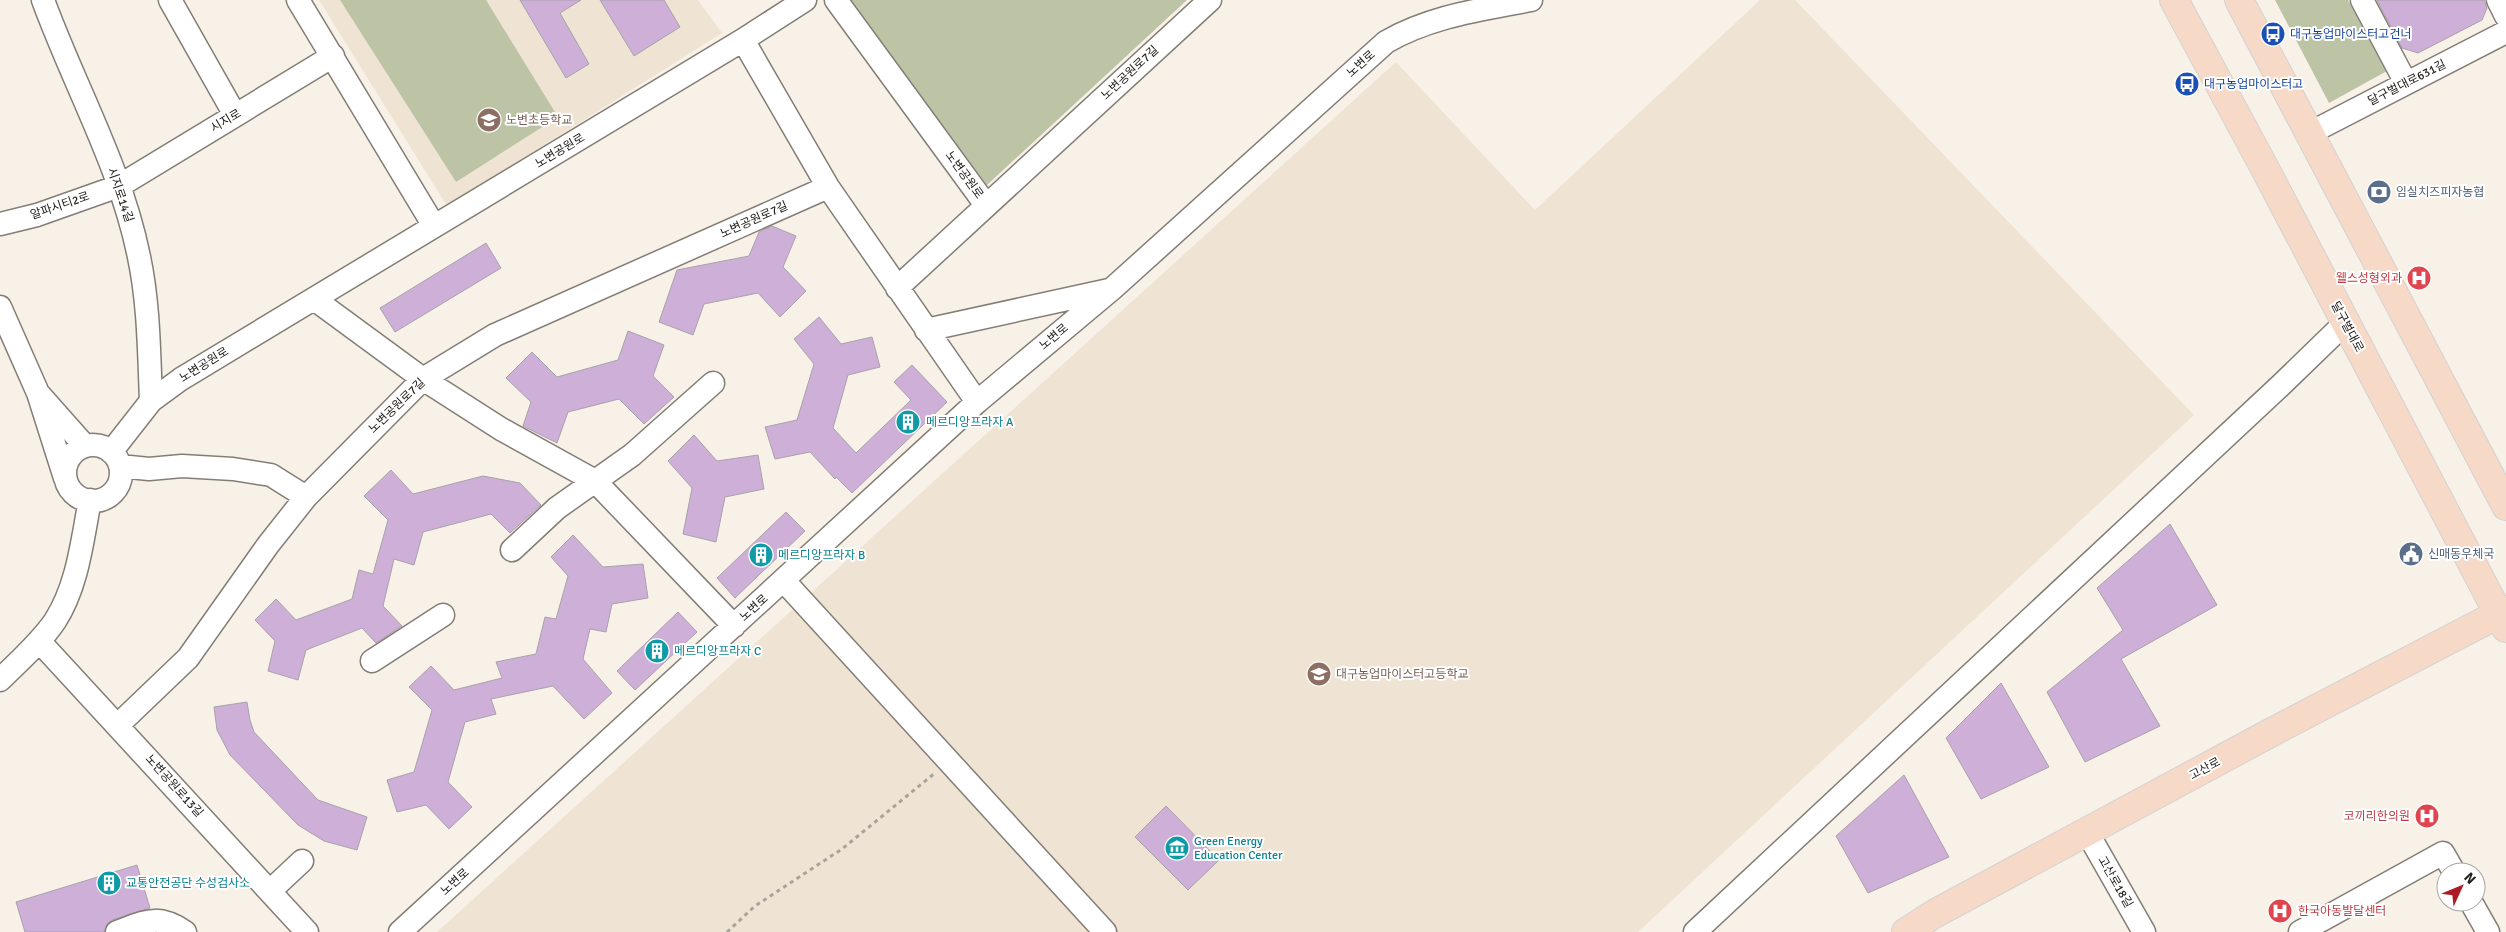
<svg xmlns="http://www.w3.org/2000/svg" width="2506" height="932" viewBox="0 0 2506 932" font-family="Signika,'Noto Sans KR',sans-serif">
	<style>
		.built { fill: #efe3d4 }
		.green { fill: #bdc4a6 }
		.building { fill: #cdafd7; stroke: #a8a2aa }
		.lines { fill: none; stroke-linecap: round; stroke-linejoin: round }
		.minor-casing { stroke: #847d76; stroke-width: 25 }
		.major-casing { stroke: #d3d2d2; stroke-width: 30 }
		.path { stroke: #a8a39c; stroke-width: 3; stroke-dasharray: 4 4; stroke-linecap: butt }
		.minor { stroke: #fff; stroke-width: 22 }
		.major { stroke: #f7d9c8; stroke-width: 28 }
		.labels { text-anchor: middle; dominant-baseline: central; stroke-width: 4; stroke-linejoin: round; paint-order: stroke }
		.transit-label { font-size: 12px; fill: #164399; stroke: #fff; text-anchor: start }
		.street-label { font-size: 12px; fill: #22201d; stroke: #fff }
		.education-label { font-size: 12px; fill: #785e54; stroke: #fff; text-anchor: start }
		.service-label { font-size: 12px; fill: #4e5e75; stroke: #fff; text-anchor: start }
		.health-label { font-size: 12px; fill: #be3a42; stroke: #fff; text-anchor: end }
		.culture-label { font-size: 12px; fill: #0d838f; stroke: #fff; text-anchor: start }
	</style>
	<rect width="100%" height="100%" fill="#f8f1e8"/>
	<path class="built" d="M319,0H698L722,33L447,206Z
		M1760,0H1795L2194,415L1638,932H437L1396,62L1535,210Z"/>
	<path class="green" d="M340,0H486L558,117L456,182Z
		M850,0H1187L987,185Z
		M2275,0H2348L2387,71L2329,103Z"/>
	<path class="building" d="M520,0H581L560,13L589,64L566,78Z
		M600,0H664L680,27L634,56Z
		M2377,0H2484L2487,8L2482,20L2418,53L2402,48Z
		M772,226L796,236L783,267L806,291L780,317L758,293L704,304L693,335L659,322L677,270L749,256L759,232Z
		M486,243L501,268L395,332L380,308Z
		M819,317L841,344L872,337L880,367L848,375L833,428L856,453L911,400L894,382L912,365L947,402L852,493L836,477L835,479L810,452L775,459L765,427L797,420L814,364L794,339Z
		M628,331L664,345L653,376L674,397L644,424L619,399L568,412L557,443L523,426L531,402L506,378L532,352L557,377L618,360Z
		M694,435L717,461L758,455L764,489L725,497L716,542L683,534L692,488L668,461Z
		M391,470L413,494L483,476L520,483L541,505L510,533L491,514L423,532L414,565L394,559L383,606L402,626L376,643L362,628L306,650L298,680L268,671L275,641L255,620L276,599L296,620L352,599L359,570L373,574L388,520L364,496Z
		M786,512L805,531L735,598L717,578Z
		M2170,524L2217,605L2121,659L2160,726L2085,762L2047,692L2123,630L2097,588Z
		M573,535L603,567L643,564L648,598L612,604L606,632L590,629L583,659L612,693L584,719L553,686L491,699L496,714L465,722L448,782L472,807L449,829L426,805L397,812L387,780L414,772L432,710L409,687L431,666L454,690L502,678L496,662L536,654L545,617L556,619L568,576L551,557Z
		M678,612L697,632L635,690L617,671Z
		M2001,683L2049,767L1981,799L1946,738Z
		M247,702L250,720L254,732L318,800L367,817L357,850L324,841L298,825L230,755L217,730L214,707Z
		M1904,775L1949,857L1868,893L1836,836Z
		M1166,806L1219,860L1188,890L1135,837Z
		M137,865L150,908L112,920L107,924L104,932H25L16,902Z"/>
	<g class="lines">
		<defs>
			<path id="minor" d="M43,0C74,85 121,167 139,257C149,304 149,354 151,401
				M170,0L235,115
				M298,0L434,226
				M836,0L986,205
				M2362,0L2406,83
				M2498,0L2506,16
				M743,40L828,187L977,402
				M2308,134L2506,32
				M0,224L37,215L119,186L333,56
				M897,288L1210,0
				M314,299L423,379L501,429L595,481L734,626
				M0,307L38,393
				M926,330L1109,290
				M65 473a28 28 0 1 1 56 0a28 28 0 1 1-56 0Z
				M111,452L151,401L181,379L743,40L805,0
				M120,466L149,469L182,466L233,469L271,475L306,497
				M65,478L38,393L85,446
				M512,550L557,508L632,455L713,383
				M784,581L1105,932
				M39,641L307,932
				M372,661L443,615
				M0,680C19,661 40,643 55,621C78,585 82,541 90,500
				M118,725L188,658L268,545L306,497L423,379L495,335L828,187
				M2087,832L2144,932
				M270,891L302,861
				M2471,902L2488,932
				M117,932C145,922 157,913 185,932
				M400,932L977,402L1112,289L1386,42C1431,16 1480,10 1531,0
				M1695,932L2281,385L2345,323
				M2300,932L2443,853L2454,872"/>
			<path id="major" d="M2174,0L2263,165L2506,628
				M2239,0L2506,506
				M1906,932L1934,914L2272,732L2506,610"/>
		</defs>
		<use href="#minor" class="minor-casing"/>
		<use href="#major" class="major-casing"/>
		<path class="path" d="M727,932L755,906L842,849L935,773"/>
		<use href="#minor" class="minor"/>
		<use href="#major" class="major"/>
	</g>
	<defs>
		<symbol id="bus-disc" viewBox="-11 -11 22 22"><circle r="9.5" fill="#1a4fb4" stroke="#fff"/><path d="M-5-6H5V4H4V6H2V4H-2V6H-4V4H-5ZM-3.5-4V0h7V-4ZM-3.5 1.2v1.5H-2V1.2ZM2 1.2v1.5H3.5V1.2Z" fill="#fff"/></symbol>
		<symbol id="school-disc" viewBox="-11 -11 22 22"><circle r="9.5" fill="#8d6e63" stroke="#fff"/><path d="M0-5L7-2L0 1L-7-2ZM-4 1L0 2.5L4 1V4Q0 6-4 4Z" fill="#fff"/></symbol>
		<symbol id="bank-disc" viewBox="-11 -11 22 22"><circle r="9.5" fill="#5c6f8a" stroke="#fff"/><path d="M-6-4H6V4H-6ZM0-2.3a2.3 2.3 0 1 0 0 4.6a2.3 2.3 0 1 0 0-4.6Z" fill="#fff"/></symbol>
		<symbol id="hospital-disc" viewBox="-11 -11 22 22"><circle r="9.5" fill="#e0444e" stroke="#fff"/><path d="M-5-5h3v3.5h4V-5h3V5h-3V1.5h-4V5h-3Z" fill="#fff"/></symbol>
		<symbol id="building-disc" viewBox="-11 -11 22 22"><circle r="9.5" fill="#0f9aa8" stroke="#fff"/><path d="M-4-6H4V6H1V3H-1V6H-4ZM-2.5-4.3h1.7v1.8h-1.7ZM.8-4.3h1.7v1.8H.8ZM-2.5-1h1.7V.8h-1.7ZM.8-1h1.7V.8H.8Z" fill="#fff"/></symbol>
		<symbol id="civic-disc" viewBox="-11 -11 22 22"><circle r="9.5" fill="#5c6f8a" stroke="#fff"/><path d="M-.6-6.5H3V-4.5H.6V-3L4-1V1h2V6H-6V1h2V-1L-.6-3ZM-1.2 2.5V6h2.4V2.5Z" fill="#fff"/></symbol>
		<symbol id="museum-disc" viewBox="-11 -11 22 22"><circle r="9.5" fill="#0f9aa8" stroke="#fff"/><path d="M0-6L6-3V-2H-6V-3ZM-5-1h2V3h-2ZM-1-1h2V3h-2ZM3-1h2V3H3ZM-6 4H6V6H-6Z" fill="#fff"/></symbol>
	</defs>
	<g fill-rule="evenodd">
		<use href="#bus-disc" x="2259" y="20" width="28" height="28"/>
		<use href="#bus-disc" x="2173" y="70" width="28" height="28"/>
		<use href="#school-disc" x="475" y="106" width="28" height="28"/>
		<use href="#bank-disc" x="2365" y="178" width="28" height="28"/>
		<use href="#hospital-disc" x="2405" y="264" width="28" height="28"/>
		<use href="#building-disc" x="894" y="408" width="28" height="28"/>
		<use href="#civic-disc" x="2397" y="540" width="28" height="28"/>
		<use href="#building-disc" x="747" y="541" width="28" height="28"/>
		<use href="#building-disc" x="643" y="637" width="28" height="28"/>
		<use href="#school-disc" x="1305" y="660" width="28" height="28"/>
		<use href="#hospital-disc" x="2413" y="802" width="28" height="28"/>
		<use href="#museum-disc" x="1163" y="834" width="28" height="28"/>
		<use href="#building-disc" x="95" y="869" width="28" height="28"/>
		<use href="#hospital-disc" x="2266" y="897" width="28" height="28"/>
	</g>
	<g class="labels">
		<g class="transit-label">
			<text x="2290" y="34">대구농업마이스터고건너</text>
			<text x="2204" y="84">대구농업마이스터고</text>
		</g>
		<g class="street-label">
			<text transform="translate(1361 64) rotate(-42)">노변로</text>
			<text transform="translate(1130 73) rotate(-43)">노변공원로7길</text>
			<text transform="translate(2407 83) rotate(-27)">달구벌대로631길</text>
			<text transform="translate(226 121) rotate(-31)">시지로</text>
			<text transform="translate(560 151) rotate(-31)">노변공원로</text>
			<text transform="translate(964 175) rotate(54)">노변공원로</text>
			<text transform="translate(120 195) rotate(71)">시지로14길</text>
			<text transform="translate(60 206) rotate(-19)">알파시티2로</text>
			<text transform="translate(754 220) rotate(-24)">노변공원로7길</text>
			<text transform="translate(2347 327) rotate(62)">달구벌대로</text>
			<text transform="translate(1054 337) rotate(-40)">노변로</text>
			<text transform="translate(204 365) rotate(-32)">노변공원로</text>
			<text transform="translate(397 406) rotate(-44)">노변공원로7길</text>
			<text transform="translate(754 608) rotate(-42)">노변로</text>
			<text transform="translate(2205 769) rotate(-28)">고산로</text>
			<text transform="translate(174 786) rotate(48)">노변공원로13길</text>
			<text transform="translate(455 882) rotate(-42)">노변로</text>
			<text transform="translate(2115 882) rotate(60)">고산로18길</text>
		</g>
		<g class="education-label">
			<text x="506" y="120">노변초등학교</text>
			<text x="1336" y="674">대구농업마이스터고등학교</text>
		</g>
		<g class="service-label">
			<text x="2396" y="192">임실치즈피자농협</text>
			<text x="2428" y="554">신매동우체국</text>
		</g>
		<g class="health-label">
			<text x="2402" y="278">웰스성형외과</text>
			<text x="2410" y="816">코끼리한의원</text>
			<text x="2298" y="911" text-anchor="start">한국아동발달센터</text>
		</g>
		<g class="culture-label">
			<text x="926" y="422">메르디앙프라자 A</text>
			<text x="778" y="555">메르디앙프라자 B</text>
			<text x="674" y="651">메르디앙프라자 C</text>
			<text x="1194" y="841">Green Energy<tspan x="1194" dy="14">Education Center</tspan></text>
			<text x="126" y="883">교통안전공단 수성검사소</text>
		</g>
	</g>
	<g transform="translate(2461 887) rotate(46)"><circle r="24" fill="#ffffff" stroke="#a7a6a5"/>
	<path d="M0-4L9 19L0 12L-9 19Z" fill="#ad1a24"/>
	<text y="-8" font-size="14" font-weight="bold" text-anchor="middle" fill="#22201d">N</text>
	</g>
</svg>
